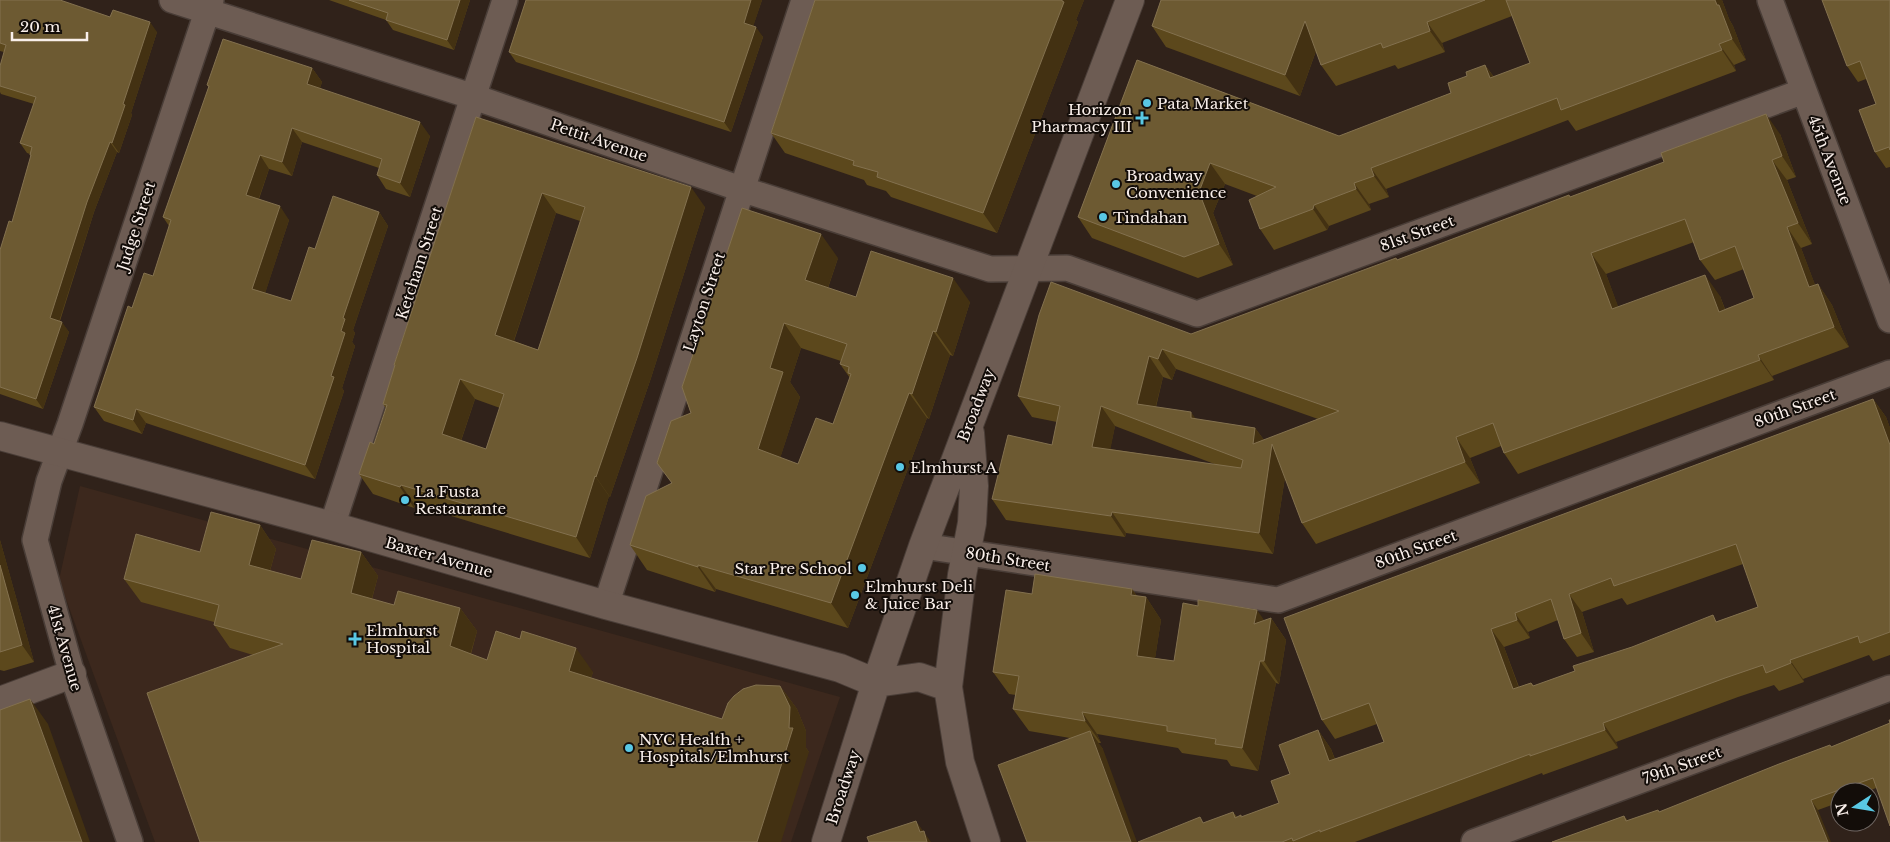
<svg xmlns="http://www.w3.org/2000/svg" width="1890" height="842" viewBox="0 0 1890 842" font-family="'Libre Baskerville',serif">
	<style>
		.built { fill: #3c281d }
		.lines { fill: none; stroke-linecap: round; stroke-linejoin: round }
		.street-casing { stroke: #493d37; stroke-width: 28 }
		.secondary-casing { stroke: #493d37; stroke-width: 30 }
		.street { stroke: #6d5c53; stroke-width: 25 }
		.secondary { stroke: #6d5c53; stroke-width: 28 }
		.wall { fill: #5c481c; fill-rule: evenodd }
		.shaded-wall { fill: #433112 }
		.building { fill: #6d5a32; stroke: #83714f; fill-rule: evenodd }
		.poi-dot { fill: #59c8e4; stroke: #130d09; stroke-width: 2 }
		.labels { text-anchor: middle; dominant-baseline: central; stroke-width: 4; stroke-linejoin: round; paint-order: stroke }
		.poi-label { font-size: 15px; fill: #f9efea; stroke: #130d09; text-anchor: start }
		.street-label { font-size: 15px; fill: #f9efea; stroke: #130d09 }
	</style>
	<rect width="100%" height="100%" fill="#30221a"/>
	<path class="built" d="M80,486L840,697L791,842H155L59,580Z"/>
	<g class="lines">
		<defs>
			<path id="street" d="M172,0L474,97L741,189L990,269L1067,268L1197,314L1804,91
				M1770,0L1890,320
				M332,526L505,0
				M923,546L1278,600L1890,373
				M606,605L804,0
				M130,842L72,674L35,540L49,481L70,424L211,0
				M1474,842L1890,688"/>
			<path id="secondary" d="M970,433L974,486L972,523L962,575L948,687L960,762L986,842
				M0,436L332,526L606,605L840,668L876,683L919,677L948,687
				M0,701L72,674
				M826,842L876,683L923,546L1130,0"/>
		</defs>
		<use href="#street" class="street-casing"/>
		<use href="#secondary" class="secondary-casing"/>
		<use href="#street" class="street"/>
		<use href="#secondary" class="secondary"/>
	</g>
	<path class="wall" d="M0,0L157,32L131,113L132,115L119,153L117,152L94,212L60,321L69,332L43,409L0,394V250L12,222L31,157L30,154L27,153L20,143L34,104L1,94L0,92V66L4,52L0,51Z
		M329,0H470L454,50L393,30L386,20Z
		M526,0H762L753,26L763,37L731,132L516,62L509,52Z
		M815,0H1084L1076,20L1078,22L997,233L891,197L886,191L867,185L864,180L785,153L771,133Z
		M1161,0H1722L1729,19L1733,26L1746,60L1734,65L1736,71L1576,131L1568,120L1386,189L1389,197L1369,204L1371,210L1329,226L1327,230L1274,250L1260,229L1257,196L1225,184L1213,213L1233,265L1198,278L1092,238L1078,217L1137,60L1339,136L1451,93L1467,76L1485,65L1494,77L1530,63L1512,16L1442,43L1445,52L1398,69L1395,65L1336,86L1321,65L1316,51L1300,96L1166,47L1152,26Z
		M1890,0V167L1886,168L1875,152L1876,104L1866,79L1858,82L1847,66Z
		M312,68L322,82L320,88L430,136L410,197L386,189L377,175L379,168L302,142L292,176L269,169L259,199L289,220L265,293L291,301L315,249L379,212L388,226L353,330L355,333L352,342L355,346L342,388L344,391L315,479L146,423L142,434L104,421L94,407L132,308L153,276L169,226L163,217L209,88L207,85Z
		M476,117L705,207L651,378L610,497L609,496L590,558L415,505L414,508L373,494L359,474L374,444L386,408L383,404L395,366L394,365ZM556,213L580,221L538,350L514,341ZM475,399L500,408L486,449L461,441Z
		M1780,134L1796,177L1787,180L1812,244L1801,248L1815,285L1818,284L1832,305L1849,347L1772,376L1774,380L1518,474L1504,453L1501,446L1470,458L1480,483L1316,544L1302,523L1285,477L1273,554L1126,533L1125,537L1006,520L992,499L1052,445L1057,422L1032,417L1018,396L1191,334L1570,197ZM1694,242L1700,260L1715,280L1744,269L1754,298L1725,309L1720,296L1618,307L1606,274ZM1176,369L1318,419L1264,440L1255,428L1196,419L1156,407L1163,377L1172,380ZM1115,426L1217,465L1110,449Z
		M838,258L828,288L856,297L970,302L953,356L950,355L929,419L927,418L848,628L716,589L715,592L647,570L630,545L672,483L691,413ZM801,348L841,361L840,364L850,378L833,424L798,464L780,458L800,397L790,382Z
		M1873,399L1886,417L1890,428V655L1873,661L1869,655L1803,679L1804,682L1779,691L1774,685L1738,697L1616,742L1618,748L1543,775L1542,773L1355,842H1138L1205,823L1233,812L1237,817H1242L1279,803L1290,774L1318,730L1331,749L1335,759L1384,742L1377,724L1335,739L1322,720ZM1743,564L1758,607L1534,686L1531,683L1519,687L1504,647L1530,638L1528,632L1558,620L1564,639L1577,657L1594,652L1582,612L1622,598L1627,605Z
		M260,525L276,549L270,571L301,579L361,552L378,576L372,599L394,605L460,608L477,631L471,654L487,660L593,672L591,678L722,719L780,686L797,709L806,731V748L809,752L253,655L230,648L214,625V622L141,602L124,579L200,552Z
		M0,540L34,662L4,671L0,670Z
		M1132,589L1137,596L1146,597L1161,620L1155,658L1174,661L1271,618L1286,640L1279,684L1276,683L1258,771L1231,766L1227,760L1182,753L1178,748L1097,734L1101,743H1098L1103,749L1070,738L1029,731L1013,709L1016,695L1009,694L993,672L1032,594Z
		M1890,723L1876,788L1866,792H1840V802L1818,810L1552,842L1624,816L1628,821L1658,810L1659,812L1831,747Z"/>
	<path class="shaded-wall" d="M460,0H470L454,50L447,40Z
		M751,0H762L751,33L744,23Z
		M1062,0H1084L1076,20L1078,22L997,233L983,213Z
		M1715,0H1722L1729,19L1733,26L1746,60L1732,39Z
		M1305,21L1319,42L1300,96L1285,75Z
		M150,22L157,32L131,113L132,115L119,153L112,143L123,104Z
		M1427,22L1442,43L1445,52L1430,31Z
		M756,27L763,37L731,132L724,122Z
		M1719,44L1734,65L1736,71L1722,50Z
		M1485,65L1500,86L1490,78Z
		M312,68L322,82L317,98L307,84Z
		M1766,114L1780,134L1796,177L1782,156Z
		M420,122L430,136L410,197L400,183Z
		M292,128L302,142L292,176L282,162Z
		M110,142L117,152L94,212L57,328L50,318L87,202Z
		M260,155L269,169L255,209L246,195Z
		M1772,160L1787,180L1812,244L1798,223Z
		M1210,163L1225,184L1213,213L1233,265L1219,244L1199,192Z
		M1371,168L1386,189L1389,197L1374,176Z
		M1354,183L1369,204L1371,210L1356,189Z
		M691,187L705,207L651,378L610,497L596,477Z
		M542,193L556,213L509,355L495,335Z
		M1314,205L1329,226L1327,230L1313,209Z
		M280,206L289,220L262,303L252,289Z
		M379,212L388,226L353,330L355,333L352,342L355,346L342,388L344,391L315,479L305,465L331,376L341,331L343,318Z
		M1787,227L1801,248L1824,308L1809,287Z
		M821,234L838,258L822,305L805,280Z
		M1591,253L1606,274L1627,330L1612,309Z
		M1705,275L1720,296L1733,332L1719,312Z
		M953,278L970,302L953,356L936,332Z
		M1818,284L1832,305L1849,347L1834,327Z
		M62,322L69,332L43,409L36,399Z
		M784,323L801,348L790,382L800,397L775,474L758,449L770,368Z
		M933,331L950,355L929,419L912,394Z
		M1162,349L1176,369L1172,380L1158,359Z
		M1758,355L1772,376L1774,380L1760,360Z
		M1149,356L1163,377L1151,425L1137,404Z
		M460,379L475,399L456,455L442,434Z
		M909,393L927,418L848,628L831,603Z
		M1873,399L1886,417L1890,428V445Z
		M1101,406L1115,426L1107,467L1092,447Z
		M136,409L146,423L142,434L133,420Z
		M1191,412L1206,433L1191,418Z
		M1255,428L1270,448L1253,444Z
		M1456,437L1470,458L1480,483L1465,462Z
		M1272,444L1287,464L1273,554L1259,533Z
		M595,476L609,496L590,558L576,537Z
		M401,485L415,505L414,508L400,487Z
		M1112,512L1126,533L1125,537L1111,516Z
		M260,525L276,549L265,588L249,565Z
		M0,540L34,662L22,645L0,565Z
		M361,552L378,576L367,616L351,593Z
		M698,565L716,589L715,592L698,567Z
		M1132,589L1144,607L1146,597L1161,620L1152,678L1137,656L1131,595Z
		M1569,594L1582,612L1594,652L1581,633Z
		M460,608L477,631L466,669L450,646Z
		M1257,610L1269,627L1271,618L1286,640L1279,684L1264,661L1254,624Z
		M1515,613L1528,632L1530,638L1517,620Z
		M1491,629L1504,647L1526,708L1513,689Z
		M576,648L593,672L586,694L569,671Z
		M1790,660L1803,679L1804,682L1791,663Z
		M1260,661L1276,683L1258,771L1242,748Z
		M780,686L797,709L806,731V748L809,752L781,842H757L789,728Z
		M30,699L48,724L90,842H82Z
		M1082,712L1097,734L1101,743L1085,721Z
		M1603,723L1616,742L1618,748L1605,730Z
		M1318,730L1331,749L1342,780L1329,761Z
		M1090,731L1103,749L1137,842H1131Z
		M1811,800L1818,810L1831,842H1828Z
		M916,821L931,842H927L920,832Z"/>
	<path class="building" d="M0,0H60L110,17L113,10L150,22L123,104L125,105L112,143L110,142L87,202L50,318L62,322L36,399L0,387V250L9,221L12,222L31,155H30L32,147L20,143L36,97L0,86V66L6,45L0,43Z
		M349,0H460L447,40L386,20L388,13Z
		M526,0H751L744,23L756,27L724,122L509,52Z
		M815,0H1062V1L1064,2L983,213L877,177L878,172L853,165L854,161L771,133Z
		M1161,0H1485L1427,22L1430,31L1383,48L1381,43L1321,65L1305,21L1285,75L1152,26Z
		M1506,0H1715L1717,5H1719L1732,39L1719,44L1722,50L1561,110L1557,98L1371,168L1374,176L1354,183L1356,189L1314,205L1313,209L1260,229L1249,200L1276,187L1210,163L1199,192L1219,244L1184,257L1078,217L1137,60L1339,136L1451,93L1448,83L1467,76L1466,72L1485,65L1490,78L1530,63Z
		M1822,0H1890V150L1889,147L1875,152L1859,110L1876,104L1860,61L1847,66Z
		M223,39L312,68L307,84L420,122L400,183L377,175L382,159L292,128L282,162L260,155L246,195L280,206L252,289L291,301L309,247L315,249L333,196L379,212L343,318L345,319L341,331L345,333L331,376L334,377L305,465L136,409L133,420L94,407L128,306L132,308L144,273L153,276L171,220L163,217L209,86L207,85Z
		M1766,114L1782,156L1772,160L1798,223L1787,227L1809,287L1818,284L1834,327L1758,355L1760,360L1504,453L1493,423L1456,437L1465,462L1302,523L1272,444L1259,533L1112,512L1111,516L992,499L1008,435L1052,445L1060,406L1018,396L1039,315L1051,282L1191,334L1396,258L1397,260L1569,195L1570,197L1664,162L1661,153ZM1685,219L1700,260L1735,246L1754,298L1719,312L1705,275L1612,309L1591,253ZM1162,349L1339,411L1253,444L1255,428L1191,418V412L1137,404L1149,356L1158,359ZM1101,406L1243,460L1241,468L1092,447Z
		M476,117L691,187L637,358L596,477L595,476L576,537L401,485L400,487L359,474L370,442L374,444L387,405L383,404L395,365H394ZM542,193L585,207L538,350L495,335ZM460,379L504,394L486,449L442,434Z
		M742,208L821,234L805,280L856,297L871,251L953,278L936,332L933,331L912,394L909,393L831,603L698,565V567L630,545L646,496L672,483L657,463L671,421L691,413L682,387ZM784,323L847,344L840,364L849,367L848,373L851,374L833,424L816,418L798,464L758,449L783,372L770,368Z
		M1873,399L1890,445V632L1860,643L1858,636L1790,660L1791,663L1766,673L1763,665L1725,678L1603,723L1605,730L1530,756V754L1320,832V830L1293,841L1292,838L1282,842H1138L1200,817L1203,823L1233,812L1235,818L1241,815V817L1279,803L1271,781L1290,774L1279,745L1318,730L1329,761L1384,742L1369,703L1322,720L1284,618ZM1736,544L1758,607L1716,622L1713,615L1632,647L1573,666L1575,671L1533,686L1531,683L1513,689L1491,629L1517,620L1515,613L1551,599L1564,639L1581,633L1569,594L1611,578L1614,586Z
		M211,512L260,525L249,565L301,579L312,540L361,552L351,593L394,605L398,591L460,608L450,646L487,660L496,631L520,639L522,631L576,648L569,671L722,719L728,703L734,696L743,689L756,685L780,686L790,707L789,728H793L757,842H200L147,693L283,644L214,625L219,605L124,579L136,534L200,552Z
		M0,565L22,645L0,652Z
		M1035,574L1132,589L1131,595L1146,597L1137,656L1174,661L1183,603L1198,606V600L1257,610L1254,624L1271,618L1264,661H1260L1242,748L1215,744L1216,739L1167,731V726L1082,712L1085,721L1013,709L1019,676L993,672L1006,590L1032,594Z
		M30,699L82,842H0V710Z
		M1889,720H1890V826L1873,778L1811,800L1828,842H1552L1624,816L1626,821L1658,810L1659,812L1779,764L1830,745L1831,747L1890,723Z
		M1090,731L1131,842H1027L998,765Z
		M916,821L920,832L924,831L927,842H869L867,837Z"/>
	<g class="poi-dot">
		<circle cx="1147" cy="103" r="5"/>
		<path d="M1139.5 110.5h5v5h5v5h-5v5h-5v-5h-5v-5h5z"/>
		<circle cx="1116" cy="184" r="5"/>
		<circle cx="1103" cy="217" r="5"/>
		<circle cx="900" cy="467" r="5"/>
		<circle cx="405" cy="500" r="5"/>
		<circle cx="862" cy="568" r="5"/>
		<circle cx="855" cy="595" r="5"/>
		<path d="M352.5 631.5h5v5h5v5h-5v5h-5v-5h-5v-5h5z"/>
		<circle cx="629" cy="748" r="5"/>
	</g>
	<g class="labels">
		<g class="poi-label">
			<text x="1157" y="103">Pata Market</text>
			<text x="1132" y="109" text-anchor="end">Horizon<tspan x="1132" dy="17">Pharmacy III</tspan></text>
			<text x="1126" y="175">Broadway<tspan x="1126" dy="17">Convenience</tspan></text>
			<text x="1113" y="217">Tindahan</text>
			<text x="910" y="467">Elmhurst A</text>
			<text x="415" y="491">La Fusta<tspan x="415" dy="17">Restaurante</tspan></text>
			<text x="852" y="568" text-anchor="end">Star Pre School</text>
			<text x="865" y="586">Elmhurst Deli<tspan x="865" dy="17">&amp; Juice Bar</tspan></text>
			<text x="366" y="630">Elmhurst<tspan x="366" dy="17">Hospital</tspan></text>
			<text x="639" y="739">NYC Health +<tspan x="639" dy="17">Hospitals/Elmhurst</tspan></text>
		</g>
		<g class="street-label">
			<text transform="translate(599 140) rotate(19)">Pettit Avenue</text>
			<text transform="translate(1830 160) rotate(69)">45th Avenue</text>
			<text transform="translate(136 226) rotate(-72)">Judge Street</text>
			<text transform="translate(1417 233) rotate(-20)">81st Street</text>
			<text transform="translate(419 263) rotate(-72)">Ketcham Street</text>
			<text transform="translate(704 302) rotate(-72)">Layton Street</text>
			<text transform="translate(976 405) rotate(-69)">Broadway</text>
			<text transform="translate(1795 408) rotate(-20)">80th Street</text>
			<text transform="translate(1416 549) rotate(-20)">80th Street</text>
			<text transform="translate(439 557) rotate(16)">Baxter Avenue</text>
			<text transform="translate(1008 559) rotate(9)">80th Street</text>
			<text transform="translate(65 648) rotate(74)">41st Avenue</text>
			<text transform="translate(1682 765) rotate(-20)">79th Street</text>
			<text transform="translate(843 787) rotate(-72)">Broadway</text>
		</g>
	</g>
	<g transform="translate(1855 807) rotate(258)"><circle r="24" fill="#130d09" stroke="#6f6763"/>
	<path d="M0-4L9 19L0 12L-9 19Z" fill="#59c8e4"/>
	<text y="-8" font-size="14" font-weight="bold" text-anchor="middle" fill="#f9efea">N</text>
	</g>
	<path d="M12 32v8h75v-8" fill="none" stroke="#f9efea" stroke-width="2.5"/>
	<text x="20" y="32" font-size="15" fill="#f9efea" stroke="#130d09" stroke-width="4" paint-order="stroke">20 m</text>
</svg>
